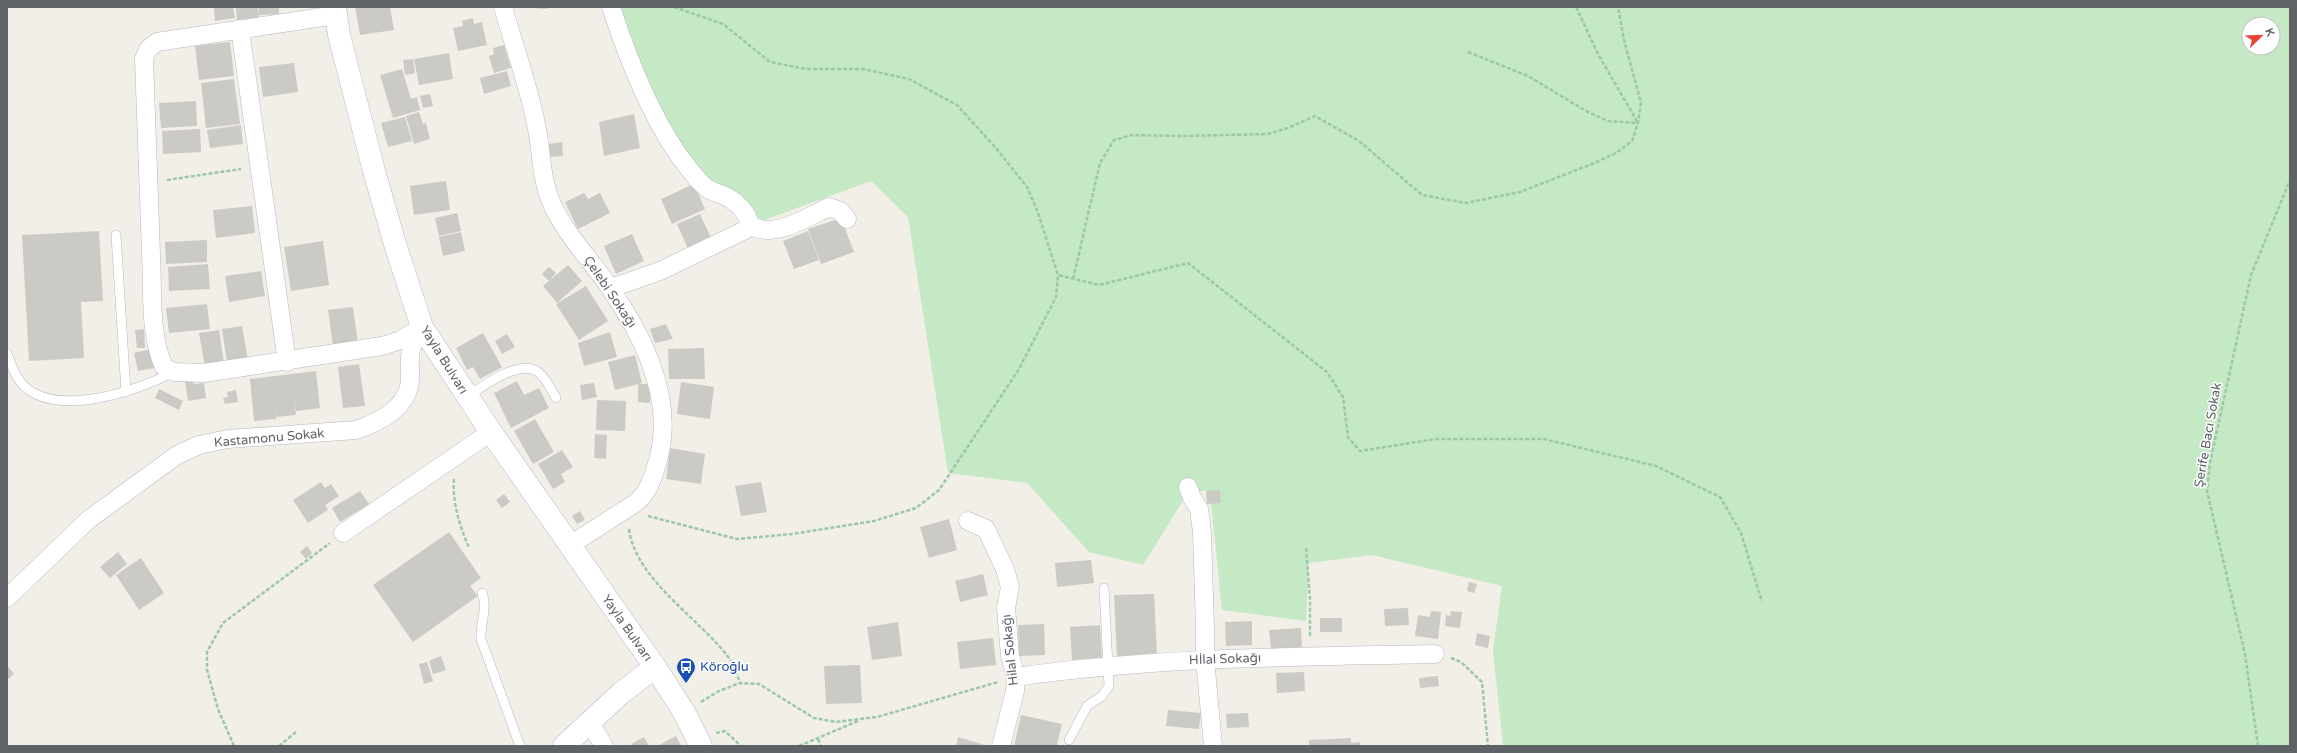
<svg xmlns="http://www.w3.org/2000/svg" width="2297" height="753" viewBox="0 0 2297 753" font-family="'Varela Round',sans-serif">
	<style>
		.green { fill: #c5e8c5; fill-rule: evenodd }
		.building { fill: #cccac5 }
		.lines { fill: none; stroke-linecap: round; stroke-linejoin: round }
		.service-casing { stroke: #b5b8bc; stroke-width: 10 }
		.minor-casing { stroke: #b5b8bc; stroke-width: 19 }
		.tertiary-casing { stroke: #b5b8bc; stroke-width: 23 }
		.secondary-casing { stroke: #b6babf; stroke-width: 23 }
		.path { stroke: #9cc7a9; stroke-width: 2.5; stroke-dasharray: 4 2; stroke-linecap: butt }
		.service { stroke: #fff; stroke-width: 9 }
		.minor { stroke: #fff; stroke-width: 18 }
		.tertiary { stroke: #fff; stroke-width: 22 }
		.secondary { stroke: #fff; stroke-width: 22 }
		.labels { text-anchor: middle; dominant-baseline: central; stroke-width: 3; stroke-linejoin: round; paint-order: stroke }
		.street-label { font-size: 13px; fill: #5f6368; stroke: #fff }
		.transit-label { font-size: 13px; fill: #164399; stroke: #fff; text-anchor: start }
	</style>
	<rect width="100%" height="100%" fill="#f1efe8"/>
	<path class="green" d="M614,7H2290V746H1503L1493,651L1502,586L1372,555L1309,563L1306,621L1222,610L1210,491H1189L1143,565L1089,552L1027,483L948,473L908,217L871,181L750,225L674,150ZM2249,24H2273V48H2249Z"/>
	<path class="building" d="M214,7H233L235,18L215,21Z
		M236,7H258L259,17L237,20Z
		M259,7H279V14L259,15Z
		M355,7H390L394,30L360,35Z
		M532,7H547V9L532,8Z
		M473,18L474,24L482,22L487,45L458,51L453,28L463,26L462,21Z
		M230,42L234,76L199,80L195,46Z
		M504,45L511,68L494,73L489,56L494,54L493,48Z
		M449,53L453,79L419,85L414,59Z
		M413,59L415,73L405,75L403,60Z
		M294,63L298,92L263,97L259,67Z
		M402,69L411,99L417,97L420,110L393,118L380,75Z
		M507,71L511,86L484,94L480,78Z
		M234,79L240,124L206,128L201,83Z
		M430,94L433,106L423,108L420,96Z
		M196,101L197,126L161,128L159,103Z
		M419,112L423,124L426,123L430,139L414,144L406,116Z
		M634,114L640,148L604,156L599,122Z
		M405,117L412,141L388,147L381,123Z
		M241,125L243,144L210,148L207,130Z
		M200,129L201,152L163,154L162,131Z
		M562,142L563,156L548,157L547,144Z
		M446,181L450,210L414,215L410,186Z
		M694,184L705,209L672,224L661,199Z
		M584,193L588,199L600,193L610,213L578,229L565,202Z
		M252,206L255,233L216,238L213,210Z
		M457,213L461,231L439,236L435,218Z
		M700,214L712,240L689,251L677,224Z
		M841,218L854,252L821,264L808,229Z
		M99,231L103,301L81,302L84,358L29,361L22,235Z
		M808,231L819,260L794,269L783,241Z
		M461,232L465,251L443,256L439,237Z
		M632,234L644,261L616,274L604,246Z
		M207,240V262L166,264L165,242Z
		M323,241L329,285L291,291L284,247Z
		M208,264L210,289L169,291L168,267Z
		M568,265L582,281L557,303L543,286Z
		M549,267L556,273L549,281L542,274Z
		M261,271L265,296L229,302L225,276Z
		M586,286L608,321L579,340L556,304Z
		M207,304L210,329L169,333L166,308Z
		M353,307L358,343L333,346L328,310Z
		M666,324L673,339L655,343L650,329Z
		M242,326L248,360L227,363L222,329Z
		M144,329L145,348H137L135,330Z
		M219,330L224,363L205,367L199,333Z
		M610,332L617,357L584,366L578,343Z
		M483,333L502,367L480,379L473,367L467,370L456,348Z
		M507,334L515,347L502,354L495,341Z
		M704,348L705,379H669L668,349Z
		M151,349L155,368L138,371L134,353Z
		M635,355L642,383L639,384H650V403L638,402V384L615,390L608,362Z
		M359,364L365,406L343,408L338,367Z
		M316,371L320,408L296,411L294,397L296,415L276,417L274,401L276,419L254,421L250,379Z
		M193,380L194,384L204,383L206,398L188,401L185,381Z
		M517,381L524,395L539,388L549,408L511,428L494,393Z
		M681,382L714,387L710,419L677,414Z
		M594,383L597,397L582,400L580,385Z
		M159,389L183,401L179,410L155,398Z
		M236,390L238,402L225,404L223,398L228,397L227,392Z
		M597,400L626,401L625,431L596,430Z
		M535,419L554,452L533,464L514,431Z
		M595,434L607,435L606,459L594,458Z
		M670,448L705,454L701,484L666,479Z
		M562,450L573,467L561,474L565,482L553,489L538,464Z
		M321,482L325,488L331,484L339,496L325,505L328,510L308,523L293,500Z
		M761,482L767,512L741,516L735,486Z
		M1220,490L1221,503L1207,504L1206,491Z
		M360,491L369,504L340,522L332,508Z
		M504,494L510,502L502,508L496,500Z
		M580,511L585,520L577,524L572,516Z
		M949,519L957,550L929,558L920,527Z
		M449,532L481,578L470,586L478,596L413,642L373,585Z
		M307,546L312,553L306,559L300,552Z
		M118,552L127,564L110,578L100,567Z
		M141,558L164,593L139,610L116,575Z
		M1091,560L1094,583L1057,587L1055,563Z
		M983,574L988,595L960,602L955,581Z
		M1469,582L1477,584L1474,593L1467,591Z
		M1154,594L1157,655L1117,657L1114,595Z
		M1408,608L1409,625L1385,626L1384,609Z
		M1431,611L1441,612L1438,639L1415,636L1418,615L1430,617Z
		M1451,611L1462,612L1460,628L1445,626L1446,615L1450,616Z
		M1320,618H1342V632H1320Z
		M1252,621V645L1226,646L1225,622Z
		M898,622L902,656L872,660L867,627Z
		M1044,624L1045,655L1019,656L1018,625Z
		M1100,625L1102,658L1072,660L1070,627Z
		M1301,628L1302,647L1271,649L1269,630Z
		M1477,633L1490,636L1488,648L1475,645Z
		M993,638L996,665L960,669L957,642Z
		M441,656L446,670L433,674L429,661Z
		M427,662L433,681L424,684L419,664Z
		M7,665L14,674L7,680Z
		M860,665L862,703L826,704L824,666Z
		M1304,672L1305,691L1277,693L1276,673Z
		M1438,676L1439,686L1420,688L1419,678Z
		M1168,710L1201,713L1199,729L1166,726Z
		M1248,713L1249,727L1227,728L1226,714Z
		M1021,715L1062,724L1057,744L1061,746H1014Z
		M676,736L681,746H657Z
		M644,737L649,746H632L631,744Z
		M958,737L988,746H956Z
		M1351,738V743L1360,742V746H1309V740Z"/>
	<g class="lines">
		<defs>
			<path id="service" d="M116,235L126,392
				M7,354C12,366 16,379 26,388C63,417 138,390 174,372
				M467,397C483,386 520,358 538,372C546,378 551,389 556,398
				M482,593C488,608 480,623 481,639L520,746
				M1069,740L1087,706L1102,696L1109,686L1104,588"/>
			<path id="minor" d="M503,7C514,46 528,84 536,124C542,150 540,178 552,204C566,235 591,260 610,288C644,337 675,400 658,460C653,478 649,493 634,504L570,545
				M336,15L157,42L148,49L144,59C146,124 149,189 151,254C153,290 149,334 164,367L174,372L204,373L382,346L401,340L422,327
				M240,29L287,362
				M750,225C774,240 807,217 829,207L840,211L847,219
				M611,288L660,271L745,230L750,225C748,213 736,201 725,196C719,193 712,192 708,189C701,185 694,175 689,169C654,126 628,59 611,7
				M1188,487L1192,498L1199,509L1202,532L1205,628V659L1213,746
				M968,521L986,529L1005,569L1010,587L1006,608L1010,656L1016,677L1015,691L1001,746
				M343,533L491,432
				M7,598L88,520L177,455L199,445L228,439L356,430C377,423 403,411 409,387C412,375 408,362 411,350C413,342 418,334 422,327
				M1016,677C1155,657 1295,657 1435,654
				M589,721L604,746"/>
			<path id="tertiary" d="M564,746L620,694L655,667L684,712L701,746"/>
			<path id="secondary" d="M335,7L339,35L374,171L395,244L422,327L491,432L655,667"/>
		</defs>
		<use href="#service" class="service-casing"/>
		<use href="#minor" class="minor-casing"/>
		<use href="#tertiary" class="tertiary-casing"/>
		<use href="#secondary" class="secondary-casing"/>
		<path class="path" d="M674,7L723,24L770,62L806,69H863L909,79L957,105L995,147L1027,187L1037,210L1058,275L1099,285L1188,263L1327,372L1343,397L1348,437L1360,451L1436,439H1544L1656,466L1720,497L1741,533L1762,602
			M1576,7L1598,54L1638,123
			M1468,52L1528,76L1586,111L1608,121L1638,123
			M167,180L241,169
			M1073,279L1100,163L1114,140L1132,135L1183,136L1268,134L1288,128L1315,116L1359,141L1422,195L1466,203L1520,192L1592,164L1616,153L1632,141L1638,123L1641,103L1624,40L1618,7
			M454,479C452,503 460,526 469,548
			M648,516L737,539L792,534L874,521L916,508L939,490L1019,369L1056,297L1058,275
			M629,529C635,579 700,619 729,658C734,665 737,675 740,683
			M1306,548L1310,599V638
			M1451,658L1461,662L1482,682L1488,746
			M701,702L719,691L740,683L759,684L814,718L836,722L877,717L998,682
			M716,733L725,731L741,746
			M818,739L821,746
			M234,746L218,709L207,670V652L223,623L330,543
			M279,746L296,732
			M799,746L858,721
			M2258,746L2245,654L2207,491L2210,463L2251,275L2290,180"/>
		<use href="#service" class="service"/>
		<use href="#minor" class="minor"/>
		<use href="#tertiary" class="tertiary"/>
		<use href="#secondary" class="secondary"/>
	</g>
	<defs>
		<symbol id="bus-pin" viewBox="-11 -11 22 30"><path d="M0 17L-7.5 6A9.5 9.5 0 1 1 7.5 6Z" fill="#1a4fb4" stroke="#fff"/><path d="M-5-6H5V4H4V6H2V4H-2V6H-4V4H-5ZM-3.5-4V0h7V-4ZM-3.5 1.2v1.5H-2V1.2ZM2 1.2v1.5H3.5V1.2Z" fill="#fff"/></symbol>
	</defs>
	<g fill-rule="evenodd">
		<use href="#bus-pin" x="675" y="656" width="22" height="30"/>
	</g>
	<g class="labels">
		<g class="street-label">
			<text transform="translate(610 292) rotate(56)">Çelebi Sokağı</text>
			<text transform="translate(444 360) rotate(58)">Yayla Bulvarı</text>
			<text transform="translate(2208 435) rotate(-80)">Şerife Bacı Sokak</text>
			<text transform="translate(269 438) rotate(-5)">Kastamonu Sokak</text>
			<text transform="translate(627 628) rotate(55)">Yayla Bulvarı</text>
			<text transform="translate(1010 650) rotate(-96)">Hilal Sokağı</text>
			<text transform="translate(1225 659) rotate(-2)">Hİlal Sokağı</text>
		</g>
		<g class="transit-label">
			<text x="700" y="667">Köroğlu</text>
		</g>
	</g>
	<rect width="2297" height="753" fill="none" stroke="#5f6368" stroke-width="16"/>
	<g transform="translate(2261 36) rotate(67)"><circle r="19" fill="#ffffff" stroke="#bfc1c3"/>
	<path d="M0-3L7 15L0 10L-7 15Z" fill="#ea4335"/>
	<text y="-6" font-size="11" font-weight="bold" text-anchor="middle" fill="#5f6368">K</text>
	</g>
</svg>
